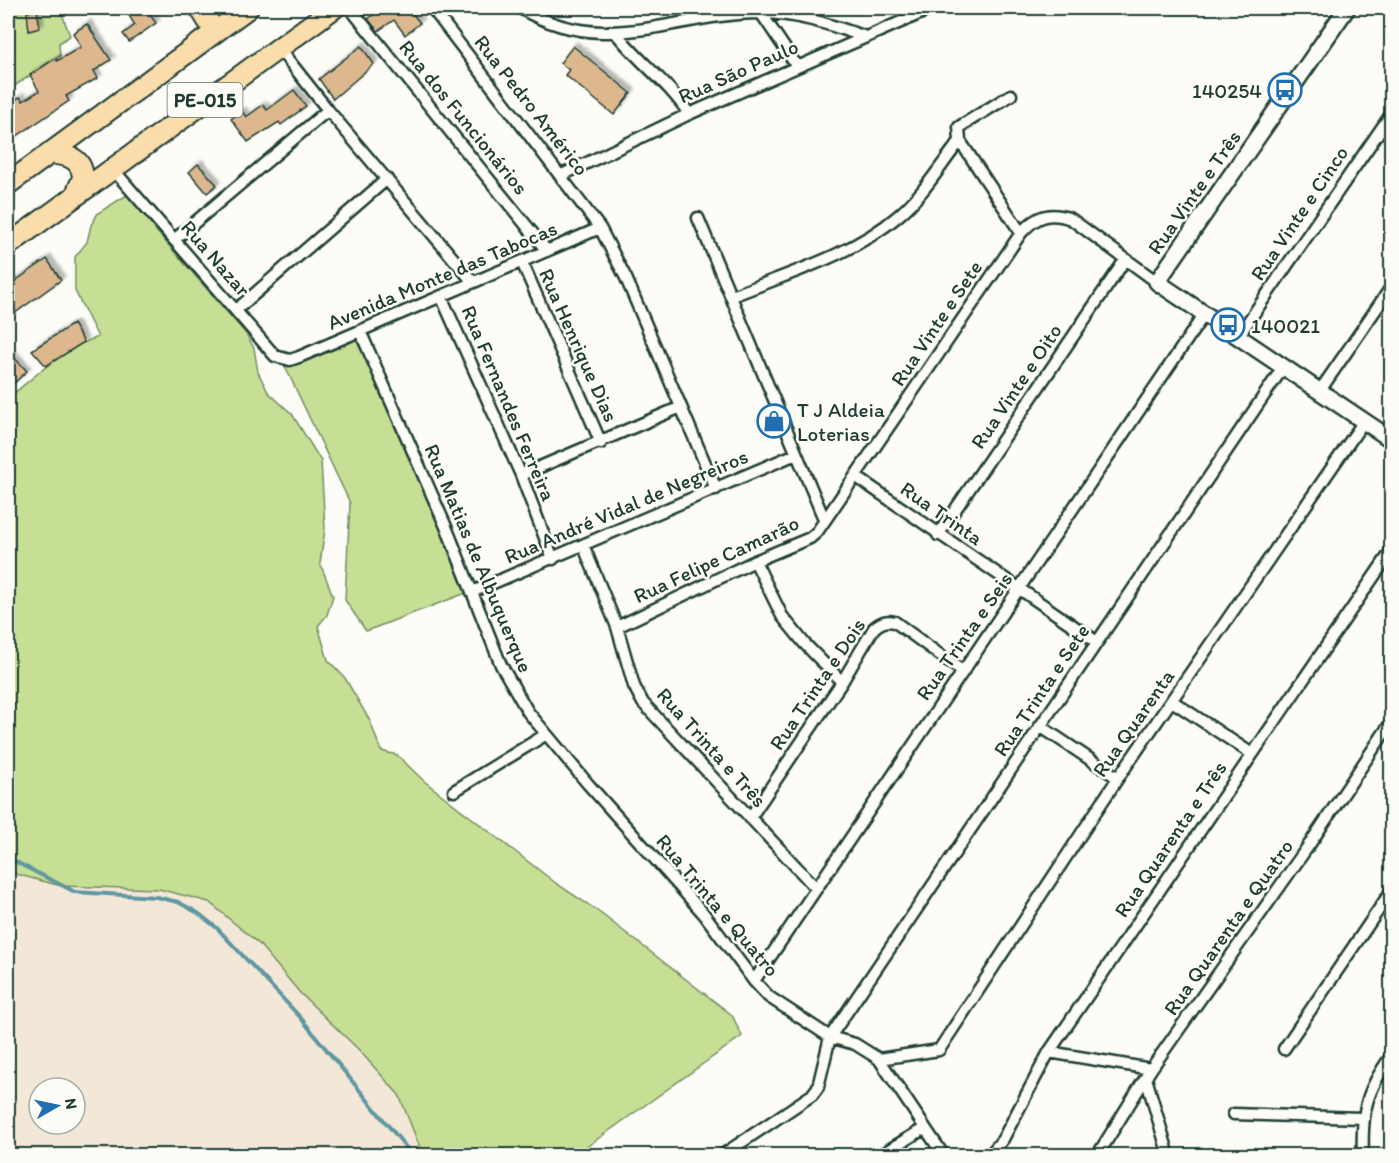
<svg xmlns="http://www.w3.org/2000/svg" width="1399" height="1163" viewBox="0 0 1399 1163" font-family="Itim,sans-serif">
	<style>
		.built { fill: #f3e8d8; fill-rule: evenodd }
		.green { fill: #c7df95; stroke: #738e64; stroke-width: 1.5 }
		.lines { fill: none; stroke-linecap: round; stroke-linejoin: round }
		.stream { stroke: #5e97a1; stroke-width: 4 }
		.building { fill: #ddb88e; stroke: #1f3d34; stroke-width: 1.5; filter: url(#shadow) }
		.street-casing { stroke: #1f3d34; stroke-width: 15 }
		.secondary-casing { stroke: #1f3d34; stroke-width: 20 }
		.highway-casing { stroke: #1f3d34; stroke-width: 24 }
		.street { stroke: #fdfcf7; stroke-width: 10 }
		.secondary { stroke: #fdfcf7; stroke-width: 15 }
		.highway { stroke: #faddab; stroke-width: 20 }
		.labels { text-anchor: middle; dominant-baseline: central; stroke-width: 5; stroke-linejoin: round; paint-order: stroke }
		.shield { fill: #fdfcf7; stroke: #62766e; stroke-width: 1.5 }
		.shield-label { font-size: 20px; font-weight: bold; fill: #1f3d34 }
		.street-label { font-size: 21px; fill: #1f3d34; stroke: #fdfcf7 }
		.poi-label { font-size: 21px; fill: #1f3d34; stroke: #fdfcf7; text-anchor: start }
	</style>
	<defs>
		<filter id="shadow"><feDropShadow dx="4" dy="-4" stdDeviation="1.5" flood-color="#0004"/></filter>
	</defs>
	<rect width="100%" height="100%" fill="#fdfcf7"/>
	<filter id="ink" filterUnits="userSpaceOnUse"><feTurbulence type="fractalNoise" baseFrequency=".0167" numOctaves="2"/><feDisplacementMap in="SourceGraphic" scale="12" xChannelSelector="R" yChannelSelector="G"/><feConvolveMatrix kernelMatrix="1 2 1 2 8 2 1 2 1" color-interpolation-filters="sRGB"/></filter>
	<g filter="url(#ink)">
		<path class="built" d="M8,872L61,886L159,889L209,902L259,944L300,993L358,1049L399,1095L431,1155H8ZM39,1088H75V1124H39Z"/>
		<path class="green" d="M9,8H60L70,36L59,43L60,56L8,90V18L13,12Z
			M130,193L157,232L246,334L254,348L258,372L268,392L292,414L321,461L325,529L320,563L333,596L327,615L318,626L328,660L345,678L370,721L381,751L397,755L424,781L557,884L595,909L732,1015L742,1036L575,1155H423L399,1095L358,1049L300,993L259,944L209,902L159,889L61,886L8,872V398C36,376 63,348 98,337L75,291V257L87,242L91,225L98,213Z
			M363,326L474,590L366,631L345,600L350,503L283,362Z"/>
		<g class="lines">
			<path class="stream" d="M8,858L75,892L156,897L178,902L198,913L217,928L300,1017L413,1156"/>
		</g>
		<path class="building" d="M124,8H145L156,23L129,42L123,34L135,25Z
			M383,8H408L420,23L405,35L394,20L378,31L368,19Z
			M37,10L40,28L29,31L27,12Z
			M87,24L111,60L94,71L98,78L66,96L69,101L8,142V105L20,97L23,101L39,91L30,75L56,58L57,61L81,47L73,33Z
			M361,46L374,64L333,99L319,79Z
			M573,46L631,93L614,115L565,75L569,70L560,63Z
			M294,90L306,106L281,125L279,122L248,142L231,119L242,111L246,117L263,105L267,110Z
			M198,164L217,185L207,193L189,172Z
			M47,259L61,280L8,318V286Z
			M73,324L84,342L46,366L32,350Z
			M8,351L27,371L8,389Z"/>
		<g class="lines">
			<defs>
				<path id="street" d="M350,8L547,251
					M432,8L600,228L626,278L716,489
					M520,8C606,59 675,13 761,13C797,13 831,25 863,36
					M761,13L796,65
					M616,33C639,62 669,83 689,114
					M278,47L328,110L473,282
					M960,141L1021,233
					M111,167L275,356L290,360L299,357L600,228
					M562,175L689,114L933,8
					M698,218L824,519
					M174,240L328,110
					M522,262L601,443
					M441,296L521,475L553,559
					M732,296C787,274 853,255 898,216C923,195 940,166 960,141L959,127L1011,95
					M236,310L387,179
					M360,331L447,529L501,665L528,712L588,784L704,914L754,981L769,997L830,1037L855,1044L879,1059L944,1156
					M1239,335L1392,113
					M1319,392L1392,286
					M521,475L681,407
					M855,476L1097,642
					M938,535L1125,260
					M584,547L617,627L634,686L643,703L816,888
					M755,561L782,616L804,643L842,682
					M472,592L796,454
					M617,627L755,561L810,538L817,532L1021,233C1036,216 1049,211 1071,219L1157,282
					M1172,701L1252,754
					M1040,726L1118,778
					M454,791L545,735
					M750,818L842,682L874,628C881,622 886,620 895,622L962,671
					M754,981L1205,313
					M1284,1049L1392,890
					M1049,1052L1151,1069
					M879,1059L939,1050L1118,778L1364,421
					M1146,1078L1169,1156
					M1234,1114L1362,1118
					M721,1156L812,1095L818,1087L830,1037L1284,366
					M879,1156L925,1128
					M989,1156L1003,1139L1049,1052L1392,550
					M1097,1156L1151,1069L1309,845L1392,721
					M1363,1156C1361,1112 1366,1091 1392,1055"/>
				<path id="secondary" d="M1347,8L1157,282L1392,440"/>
				<path id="highway" d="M200,8L215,32
					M49,153C67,155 82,157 83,178L77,192
					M8,184L248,8
					M8,245L334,8"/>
			</defs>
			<use href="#street" class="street-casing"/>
			<use href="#secondary" class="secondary-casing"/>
			<use href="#highway" class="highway-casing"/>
			<use href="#street" class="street"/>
			<use href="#secondary" class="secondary"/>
			<use href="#highway" class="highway"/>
		</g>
	</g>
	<defs>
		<symbol id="bus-ring" viewBox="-11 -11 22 22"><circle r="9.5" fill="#fdfcf7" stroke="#1f6fb2" stroke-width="1.5"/><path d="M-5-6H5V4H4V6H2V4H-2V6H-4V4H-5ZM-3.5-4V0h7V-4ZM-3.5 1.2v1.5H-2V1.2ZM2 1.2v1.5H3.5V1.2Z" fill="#1f6fb2"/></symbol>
		<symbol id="shop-ring" viewBox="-11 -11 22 22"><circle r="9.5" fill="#fdfcf7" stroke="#1f6fb2" stroke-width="1.5"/><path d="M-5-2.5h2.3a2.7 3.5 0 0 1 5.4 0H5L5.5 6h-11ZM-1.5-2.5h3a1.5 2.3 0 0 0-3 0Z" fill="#1f6fb2"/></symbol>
	</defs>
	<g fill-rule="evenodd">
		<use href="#bus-ring" x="1266" y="71" width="38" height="38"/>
		<use href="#bus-ring" x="1209" y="306" width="38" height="38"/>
		<use href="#shop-ring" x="755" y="402" width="38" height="38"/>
	</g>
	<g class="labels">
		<rect class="shield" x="167.5" y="83" width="75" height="34" rx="4.5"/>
		<g class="shield-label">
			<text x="205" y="100">PE-015</text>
		</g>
		<g class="street-label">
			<text transform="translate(738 71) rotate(-24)">Rua São Paulo</text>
			<text transform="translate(532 105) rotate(52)">Rua Pedro Américo</text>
			<text transform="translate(464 117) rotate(51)">Rua dos Funcionários</text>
			<text transform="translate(1194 192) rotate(-55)">Rua Vinte e Três</text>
			<text transform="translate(1299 213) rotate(-56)">Rua Vinte e Cinco</text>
			<text transform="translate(216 258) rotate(49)">Rua Nazar</text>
			<text transform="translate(442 275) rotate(-23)">Avenida Monte das Tabocas</text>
			<text transform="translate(936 323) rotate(-56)">Rua Vinte e Sete</text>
			<text transform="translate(579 345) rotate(66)">Rua Henrique Dias</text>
			<text transform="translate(1016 386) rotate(-56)">Rua Vinte e Oito</text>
			<text transform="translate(509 403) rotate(67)">Rua Fernandes Ferreira</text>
			<text transform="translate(626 506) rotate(-23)">Rua André Vidal de Negreiros</text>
			<text transform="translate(942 513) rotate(35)">Rua Trinta</text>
			<text transform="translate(479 558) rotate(67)">Rua Matias de Albuquerque</text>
			<text transform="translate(716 559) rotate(-25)">Rua Felipe Camarão</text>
			<text transform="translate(964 636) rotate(-55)">Rua Trinta e Seis</text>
			<text transform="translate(817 684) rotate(-56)">Rua Trinta e Dois</text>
			<text transform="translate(1041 690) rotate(-56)">Rua Trinta e Sete</text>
			<text transform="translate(1133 723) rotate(-55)">Rua Quarenta</text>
			<text transform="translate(712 747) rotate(48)">Rua Trinta e Três</text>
			<text transform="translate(1170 839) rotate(-56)">Rua Quarenta e Três</text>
			<text transform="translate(718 905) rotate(50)">Rua Trinta e Quatro</text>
			<text transform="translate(1228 927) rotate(-55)">Rua Quarenta e Quatro</text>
		</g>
		<g class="poi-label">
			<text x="1262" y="90" text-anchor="end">140254</text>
			<text x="1251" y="325">140021</text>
			<text x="797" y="409">T J Aldeia<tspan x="797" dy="24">Loterias</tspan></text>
		</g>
	</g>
	<rect width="1399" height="1163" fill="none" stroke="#fdfcf7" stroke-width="30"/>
	<rect x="15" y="15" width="1369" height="1133" fill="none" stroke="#1f3d34" stroke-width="2" filter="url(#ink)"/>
	<g transform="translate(57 1106) rotate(81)"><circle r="28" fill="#fdfcf7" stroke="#a4b0a9" stroke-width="1.5"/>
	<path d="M0-4.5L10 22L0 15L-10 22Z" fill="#1f6fb2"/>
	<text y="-9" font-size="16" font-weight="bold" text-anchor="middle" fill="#1f3d34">N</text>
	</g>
</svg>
